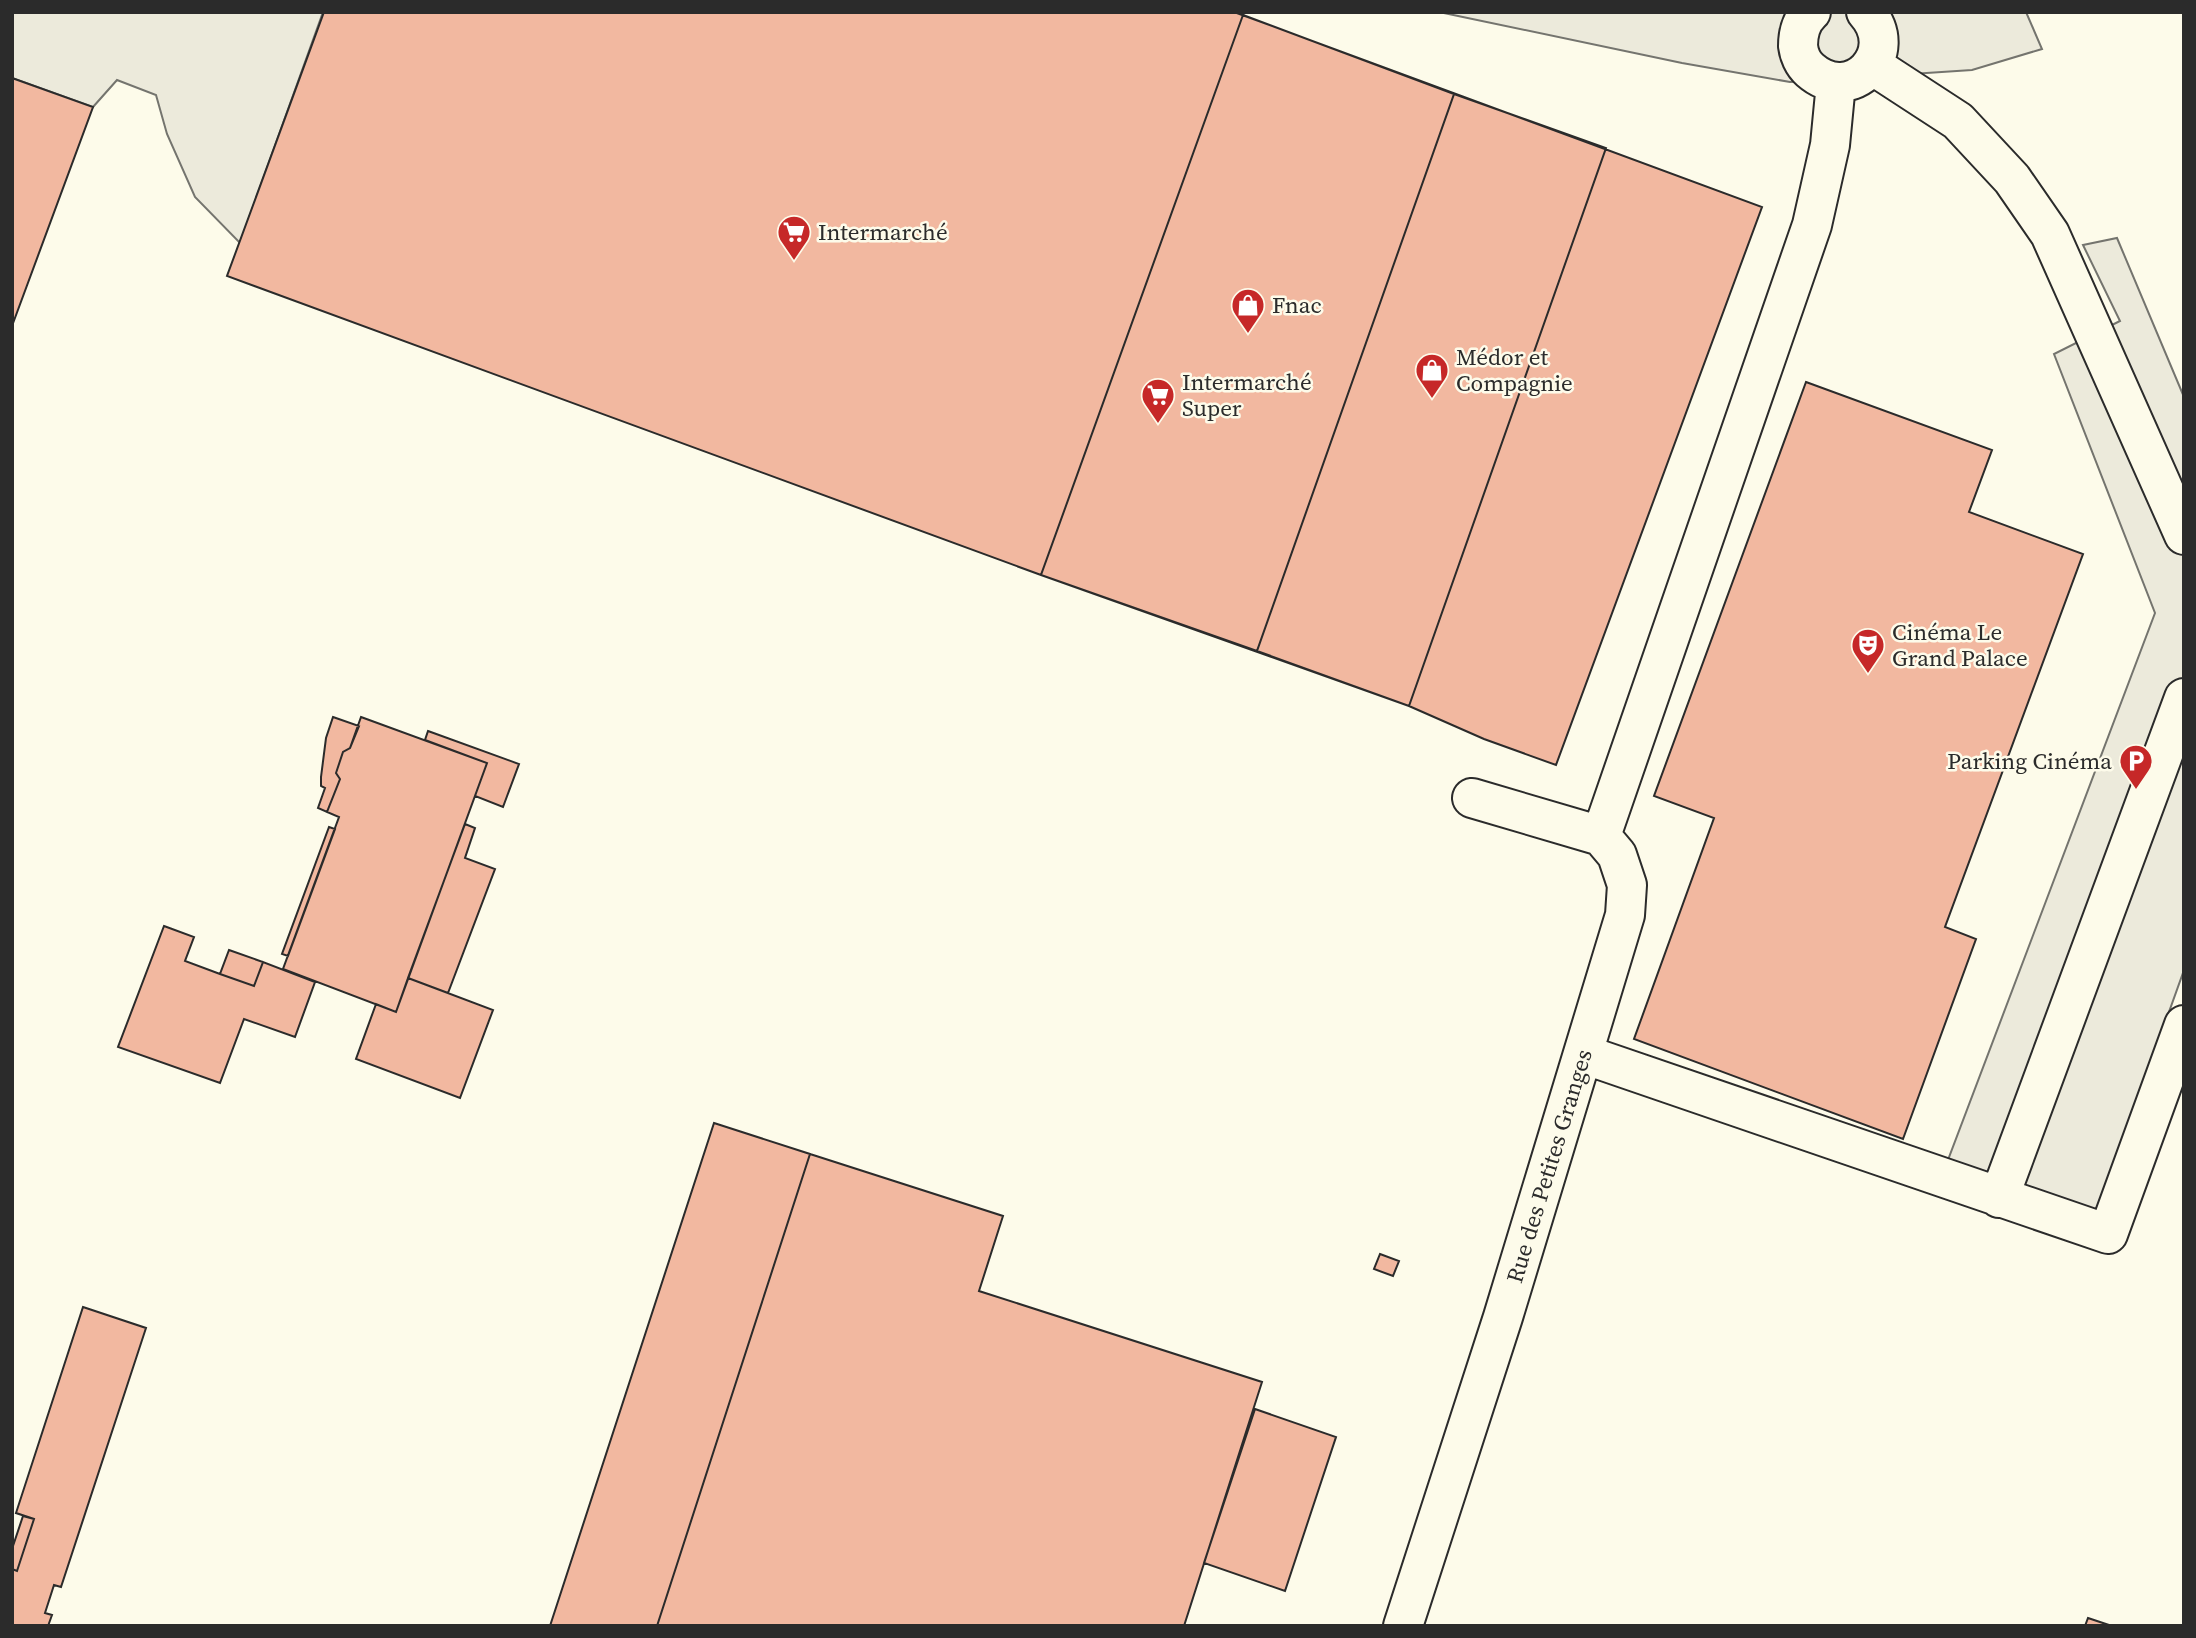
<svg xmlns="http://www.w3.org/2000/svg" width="2196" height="1638" viewBox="0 0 2196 1638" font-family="'Source Serif 4',serif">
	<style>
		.parking { fill: #eceadb; stroke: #74746e; stroke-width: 2 }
		.building { fill: #f2b8a0; stroke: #2b2b2b; stroke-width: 2 }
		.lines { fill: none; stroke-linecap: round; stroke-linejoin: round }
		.minor-casing { stroke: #2b2b2b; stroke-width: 42 }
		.minor { stroke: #fdfbea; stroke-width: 38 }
		.labels { text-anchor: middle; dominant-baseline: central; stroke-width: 5; stroke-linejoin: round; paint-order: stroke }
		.poi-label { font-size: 23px; fill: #2b2b2b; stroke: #fdfbea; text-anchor: start }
		.street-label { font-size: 23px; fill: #2b2b2b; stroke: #fdfbea }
	</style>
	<rect width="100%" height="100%" fill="#fdfbea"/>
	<path class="parking" d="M12,12H323L240,243L195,197L167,134L156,95L117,80L93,107L12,78Z
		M1439,12H2026L2042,49L1972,70L1790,82L1682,63Z
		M2117,238L2184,397V970L2096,1216L1948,1160L2155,613L2054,354L2120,321L2083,245Z"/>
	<path class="building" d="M324,12H1234L1762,207L1556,765L1484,739L1409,706L1041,575L227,276Z
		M1243,15L1454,94L1257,651L1041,575Z
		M12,78L93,107L12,326Z
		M1454,94L1606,148L1409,706L1257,651Z
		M1806,382L1992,450L1969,512L2083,554L1945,927L1976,939L1903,1139L1634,1039L1714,818L1654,796Z
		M333,717L359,726L350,748L343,752L336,773L340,779L327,812L318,808L325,788L321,786V777L326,738Z
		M361,717L487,763L396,1012L283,969L339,817L327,812L340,779L336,773L343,752L350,748Z
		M428,731L519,764L503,807L475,796L487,763L425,740Z
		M465,824L475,828L465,858L495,869L448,993L408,978Z
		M329,827L335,829L288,956L282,954Z
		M164,926L194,937L185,961L220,974L254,986L263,962L315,982L295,1037L244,1019L220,1083L118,1047Z
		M229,950L263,962L254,986L220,974Z
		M408,978L493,1010L460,1098L356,1059L376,1004L396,1012Z
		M714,1123L810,1154L657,1626H550Z
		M810,1154L1003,1216L979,1291L1262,1382L1184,1626H657Z
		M1380,1254L1399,1261L1393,1276L1374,1269Z
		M83,1307L146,1328L61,1587L54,1585L45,1613L52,1615L48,1626H12V1569L17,1571L34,1519L16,1513Z
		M1255,1409L1336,1437L1285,1591L1204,1563Z
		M23,1516L34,1519L17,1571L12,1569V1549Z
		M2088,1618L2112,1626H2085Z"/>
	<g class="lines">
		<defs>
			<path id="minor" d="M1811,12C1801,21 1798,33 1798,46C1799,54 1803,64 1810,70C1851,106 1903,53 1866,12
				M1872,65L1958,121L2012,179L2050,234L2184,535
				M1601,836L1812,225L1830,145L1836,83
				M1583,1054L2108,1234L2184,1025
				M1999,1198L2184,698
				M1403,1626L1503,1317L1625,915L1627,885L1617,855L1601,836L1472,798"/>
		</defs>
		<use href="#minor" class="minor-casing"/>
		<use href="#minor" class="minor"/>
	</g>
	<defs>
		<symbol id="supermarket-pin" viewBox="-11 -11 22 30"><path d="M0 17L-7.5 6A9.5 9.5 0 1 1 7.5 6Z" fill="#c62828" stroke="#fdfbea"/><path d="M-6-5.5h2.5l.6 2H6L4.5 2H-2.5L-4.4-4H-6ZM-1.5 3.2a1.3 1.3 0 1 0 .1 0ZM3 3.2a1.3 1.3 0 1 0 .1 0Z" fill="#fff"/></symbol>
		<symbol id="shop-pin" viewBox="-11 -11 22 30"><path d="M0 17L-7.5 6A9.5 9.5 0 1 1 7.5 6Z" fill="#c62828" stroke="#fdfbea"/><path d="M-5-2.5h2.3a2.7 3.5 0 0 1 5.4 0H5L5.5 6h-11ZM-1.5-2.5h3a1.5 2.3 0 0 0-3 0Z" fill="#fff"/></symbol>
		<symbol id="theatre-pin" viewBox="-11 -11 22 30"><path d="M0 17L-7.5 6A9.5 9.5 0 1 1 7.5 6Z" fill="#c62828" stroke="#fdfbea"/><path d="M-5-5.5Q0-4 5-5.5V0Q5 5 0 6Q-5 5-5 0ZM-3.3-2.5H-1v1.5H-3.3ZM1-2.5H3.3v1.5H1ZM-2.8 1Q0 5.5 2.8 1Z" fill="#fff"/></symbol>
		<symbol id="parking-pin" viewBox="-11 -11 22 30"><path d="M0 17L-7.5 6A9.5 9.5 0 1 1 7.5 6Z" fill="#c62828" stroke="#fdfbea"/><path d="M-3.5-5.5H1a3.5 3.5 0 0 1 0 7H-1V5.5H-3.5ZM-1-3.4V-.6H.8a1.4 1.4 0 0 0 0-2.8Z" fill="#fff"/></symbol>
	</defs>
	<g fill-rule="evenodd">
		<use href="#supermarket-pin" x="775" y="213" width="38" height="52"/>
		<use href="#shop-pin" x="1229" y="286" width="38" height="52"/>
		<use href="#shop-pin" x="1413" y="351" width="38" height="52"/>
		<use href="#supermarket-pin" x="1139" y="376" width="38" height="52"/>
		<use href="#theatre-pin" x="1849" y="626" width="38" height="52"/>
		<use href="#parking-pin" x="2117" y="742" width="38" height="52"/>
	</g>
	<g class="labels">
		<g class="poi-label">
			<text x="818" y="232">Intermarché</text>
			<text x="1272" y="305">Fnac</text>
			<text x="1456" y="357">Médor et<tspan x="1456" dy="26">Compagnie</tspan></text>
			<text x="1182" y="382">Intermarché<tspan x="1182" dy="26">Super</tspan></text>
			<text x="1892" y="632">Cinéma Le<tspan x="1892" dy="26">Grand Palace</tspan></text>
			<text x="2112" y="761" text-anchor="end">Parking Cinéma</text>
		</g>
		<g class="street-label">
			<text transform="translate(1549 1166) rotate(-73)">Rue des Petites Granges</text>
		</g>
	</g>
	<rect width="2196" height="1638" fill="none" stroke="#2b2b2b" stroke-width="28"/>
</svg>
